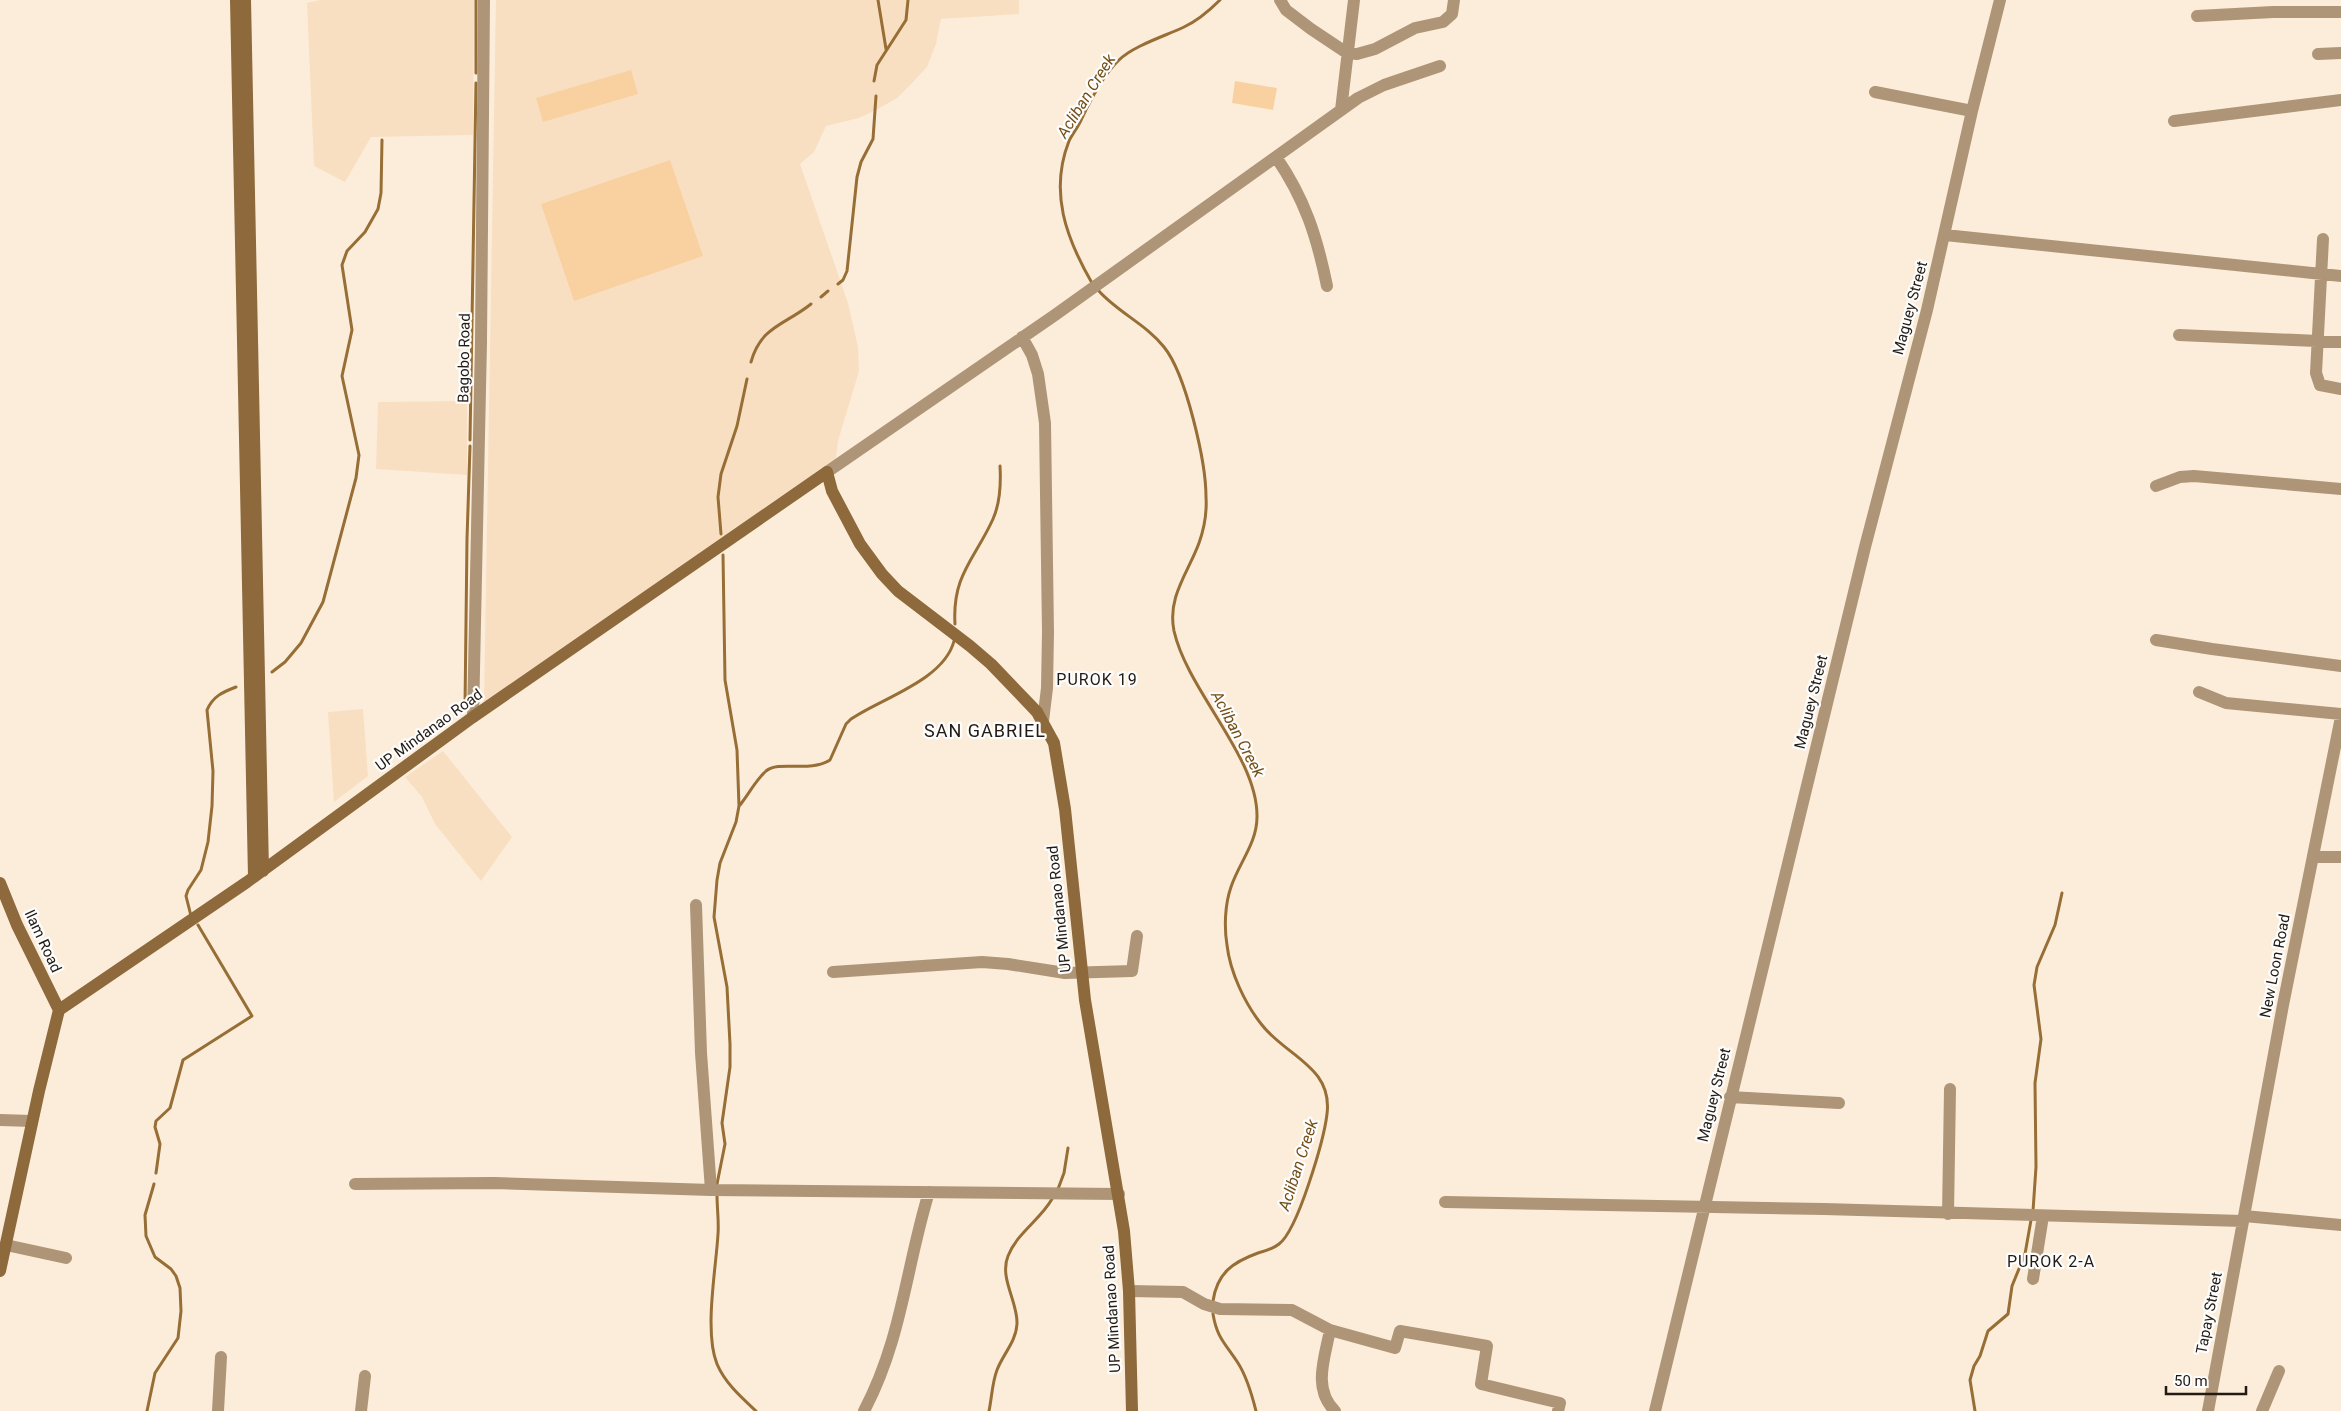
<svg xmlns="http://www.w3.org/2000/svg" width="2341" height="1411" viewBox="0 0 2341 1411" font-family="Roboto,sans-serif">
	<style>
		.built { fill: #f8dfc2 }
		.green { fill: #f9d1a1 }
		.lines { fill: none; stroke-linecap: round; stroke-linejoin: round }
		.stream { stroke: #966e36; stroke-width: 3 }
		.street { stroke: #ae9577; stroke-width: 12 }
		.secondary { stroke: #8d693b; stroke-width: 12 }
		.labels { text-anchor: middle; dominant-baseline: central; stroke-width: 4.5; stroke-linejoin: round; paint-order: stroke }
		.street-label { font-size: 15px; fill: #221b13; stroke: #fdfdfd }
		.water-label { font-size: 16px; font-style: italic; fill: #734e15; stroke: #fdfdfd }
		.neighbourhood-label { font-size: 16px; letter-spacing: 1px; fill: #221b13; stroke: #fdfdfd }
		.quarter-label { font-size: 18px; letter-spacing: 1px; fill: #221b13; stroke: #fdfdfd }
	</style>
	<rect width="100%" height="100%" fill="#fcedda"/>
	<path class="built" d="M320,0H474L473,135L371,137L345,182L314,166L307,3Z
		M496,0H1019V14L941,19L936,44L927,67L912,83L897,98L876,110L859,118L826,126L814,152L800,164L848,303L858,347L859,371L838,441L836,458L484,702Z
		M467,401V475L376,469L378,402Z
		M363,709L368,776L334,802L328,712Z
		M443,751L512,837L481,881L435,824L422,797L405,777Z"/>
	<path class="green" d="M631,70L638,94L543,122L536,98Z
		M1235,81L1277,88L1273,110L1232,103Z
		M670,160L703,256L574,301L541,204Z"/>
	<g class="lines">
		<path class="stream" d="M878,0L886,49
			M476,73V0
			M874,81L877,65L906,20L908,0
			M1092,283C1066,238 1049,192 1069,141C1073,133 1079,126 1082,118C1090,101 1105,73 1119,60C1133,46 1165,36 1184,27C1197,21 1210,10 1220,0
			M838,284L843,280L847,271L857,177L861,162L873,139L876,96
			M1098,290C1117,312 1146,324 1164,347C1186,374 1206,462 1206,497C1207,513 1204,529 1199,543C1188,573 1167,597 1174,631C1188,692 1258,757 1257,817C1257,843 1239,863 1231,887C1225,904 1224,927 1227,945C1230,972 1245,1004 1262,1025C1286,1056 1333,1067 1327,1114C1324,1139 1298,1230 1279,1244C1273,1249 1265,1251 1258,1253C1233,1262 1217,1273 1213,1301
			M821,297L828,291
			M751,362C761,326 785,325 811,304
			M470,440L476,83
			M721,534L718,497L721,474L737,426L747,379
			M955,624C952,575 975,559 993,519C1000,503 1001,483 1000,466
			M272,672L285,662L301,643L323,602L356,478L359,455L342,376L352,330L342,265L347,251L365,232L378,209L381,193L382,140
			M465,706L467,539L470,446
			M740,805C748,795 756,780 766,771C779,760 810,773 830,760L846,724L851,719C882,698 944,680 954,641
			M191,916L186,896L188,890L201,870L208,842L212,806L213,771L207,710C213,696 223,692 236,687
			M156,1173L160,1144L155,1127L156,1121L170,1108L183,1060L252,1016L198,925
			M717,1184L725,1144L722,1123L730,1067V1044L727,987L714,917L717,880L720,863L736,822L739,806L737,750L725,680L723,555
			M1058,1189L1064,1173L1068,1148
			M717,1195C717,1208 719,1221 718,1234C716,1269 704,1332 717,1364C725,1383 741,1397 756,1411
			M2033,1211L2036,1167L2035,1083L2041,1039L2034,985L2037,967L2055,925L2062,893
			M1213,1314C1217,1338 1225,1343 1238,1363C1247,1377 1252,1395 1256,1411
			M147,1411L155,1373L178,1338L181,1311L180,1288L176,1276L171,1269L155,1257L146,1236L145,1215L154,1184
			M989,1411C992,1397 992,1383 997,1370C1003,1354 1016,1342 1017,1324C1018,1302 999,1278 1008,1256C1017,1233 1040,1220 1052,1199
			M1975,1411L1970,1380L1974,1366L1980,1356L1988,1331L2008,1314L2012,1286L2025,1254L2031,1220"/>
		<path class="street" d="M1280,0L1286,10L1311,29L1347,53L1357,54L1375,49L1415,28L1443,22L1452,14L1454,0
			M2197,16L2273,12H2341
			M2318,54L2341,53
			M1875,92L1972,111
			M1341,110L1354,0
			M2174,121L2341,100
			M1276,157C1305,199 1317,237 1327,286
			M1945,235L2341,276
			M2323,239L2316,373L2320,385L2341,389
			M2179,335L2341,342
			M1022,337L1032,355L1038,374L1045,423L1048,632L1047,688L1043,721
			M827,472L1055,315L1358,98L1384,85L1440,66
			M2156,486L2180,477L2194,476L2341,489
			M2156,640L2212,649L2341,666
			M2199,692L2226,703L2341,714
			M473,717L481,342L484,0
			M2313,857H2341
			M696,905L701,1053L711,1190
			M833,972L982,962L1008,964L1065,973L1132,971L1137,936
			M1730,1097L1839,1103
			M0,1120L32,1121
			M355,1184L494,1183L711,1190L1119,1194
			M1445,1202L1824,1209L2243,1221
			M1948,1214L1950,1089
			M2244,1216L2341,1225
			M6,1245L66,1258
			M2033,1279L2043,1216
			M1129,1291L1183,1292L1204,1304L1220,1309L1292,1310L1330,1330L1395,1348L1400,1331L1487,1346L1481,1384L1560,1403L1558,1411
			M1330,1330C1325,1357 1312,1389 1335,1411
			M218,1411L221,1357
			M361,1411L365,1376
			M864,1411C902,1339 906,1267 929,1192
			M1655,1411L1865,547L1927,310L1972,111L2000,0
			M2208,1411L2283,1005L2341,717
			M2262,1411L2279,1371"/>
		<path class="secondary" d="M236,0L254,877
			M245,0L263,871
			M0,883L17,925L59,1010
			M59,1010L247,882L473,717L827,472L832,491L860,544L882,574L898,591L970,646L991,664L1037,712L1054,743L1065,809L1085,1000L1124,1231L1129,1291L1132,1411
			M0,1271L39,1091L59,1010"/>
	</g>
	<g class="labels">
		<g class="street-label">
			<text transform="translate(1910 308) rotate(-75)">Maguey Street</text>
			<text transform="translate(464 358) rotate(-89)">Bagobo Road</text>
			<text transform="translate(1811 702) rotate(-76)">Maguey Street</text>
			<text transform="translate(429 730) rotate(-36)">UP Mindanao Road</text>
			<text transform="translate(1059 909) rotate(-96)">UP Mindanao Road</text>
			<text transform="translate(43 941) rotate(65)">Ilam Road</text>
			<text transform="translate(2275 966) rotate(-79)">New Loon Road</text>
			<text transform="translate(1714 1095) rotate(-76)">Maguey Street</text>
			<text transform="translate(1112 1309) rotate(-93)">UP Mindanao Road</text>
			<text transform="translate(2209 1313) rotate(-79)">Tapay Street</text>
		</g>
		<g class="water-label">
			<text transform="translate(1086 96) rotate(-58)">Acliban Creek</text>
			<text transform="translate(1238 734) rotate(62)">Acliban Creek</text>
			<text transform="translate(1298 1165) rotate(-72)">Acliban Creek</text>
		</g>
		<g class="neighbourhood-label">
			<text x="1097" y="679">PUROK 19</text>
			<text x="2051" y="1261">PUROK 2-A</text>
		</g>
		<g class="quarter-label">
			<text x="985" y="730">SAN GABRIEL</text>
		</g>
	</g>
	<path d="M2166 1386v8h80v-8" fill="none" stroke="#221b13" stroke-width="2.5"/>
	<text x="2174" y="1386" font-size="15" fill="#221b13" stroke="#fdfdfd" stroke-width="4" paint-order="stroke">50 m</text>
</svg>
